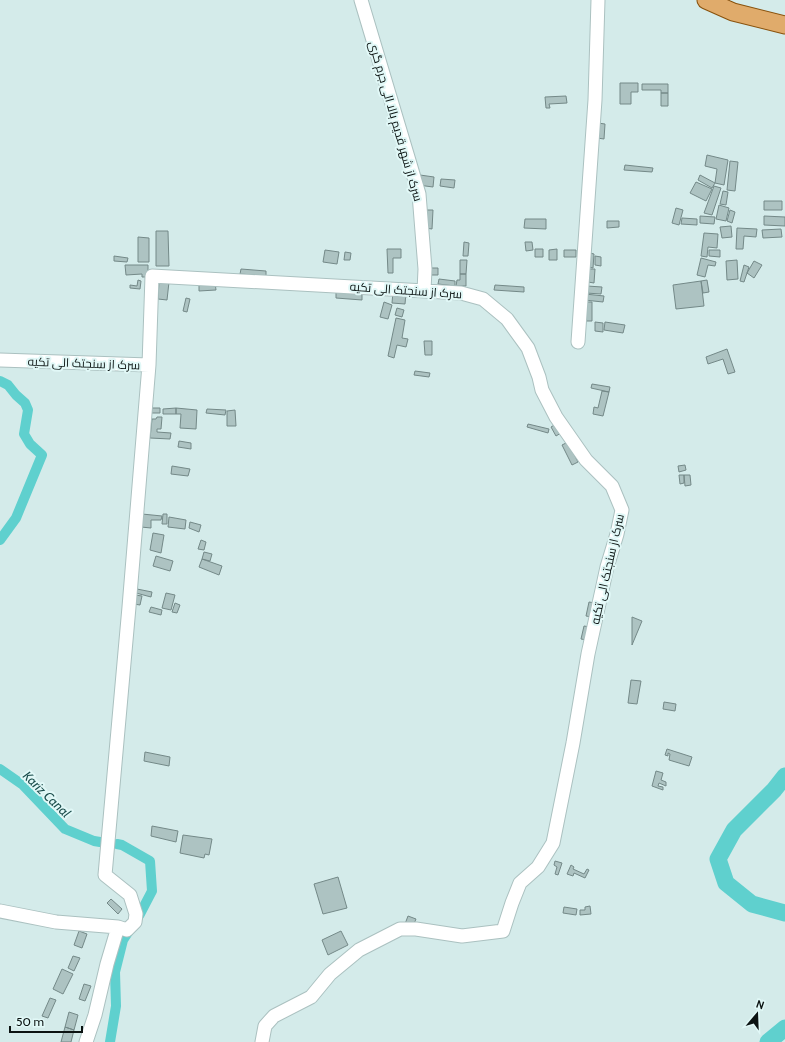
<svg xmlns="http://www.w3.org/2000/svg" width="785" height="1042" viewBox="0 0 785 1042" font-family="Cabin,Cairo,sans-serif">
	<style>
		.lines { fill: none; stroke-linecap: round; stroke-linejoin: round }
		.canal { stroke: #5fd0ce; stroke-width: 10 }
		.river { stroke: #5fd0ce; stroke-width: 17 }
		.building { fill: #adc3c2; stroke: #748988 }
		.minor-casing { stroke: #abc1c0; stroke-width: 15 }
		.major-casing { stroke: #88510c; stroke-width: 19 }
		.minor { stroke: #fff; stroke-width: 13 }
		.major { stroke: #e0ab6b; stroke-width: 17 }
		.labels { text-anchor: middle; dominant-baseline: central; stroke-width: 4; stroke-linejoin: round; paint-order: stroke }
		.street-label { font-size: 12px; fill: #0b1312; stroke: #e1f8f7 }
		.water-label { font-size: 13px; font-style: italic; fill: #1b4d4c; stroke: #e1f8f7 }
	</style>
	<rect width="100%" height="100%" fill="#d4ebea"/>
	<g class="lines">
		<path class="canal" d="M0,381L8,385L16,395L25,403L28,410L24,434L30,444L42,455L16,518L0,540
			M0,769L23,785L65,829L94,841L100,842
			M110,1042L116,1006L115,972L123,940L140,914L152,891L150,861L122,845L117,844"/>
		<path class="river" d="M785,776L774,790L734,830L718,859L726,883L752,904L785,913
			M768,1042L785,1028"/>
	</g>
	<path class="building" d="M620,83H638V92H631V104H620Z
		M642,84H668V93H661V90H642Z
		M661,93H668V106H661Z
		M566,96L567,103L549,104L550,108H546L545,97Z
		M598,123L605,124L604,139L597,138Z
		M707,155L728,160L724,185L715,183L717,169L705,166Z
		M730,161L738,162L735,191L727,190Z
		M625,165L653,168L652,172L624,170Z
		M420,175L434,177L433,187L418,185Z
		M700,175L715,183L712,188L698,180Z
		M441,179L455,180L454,188L440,186Z
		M696,182L712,189L706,201L690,193Z
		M714,186L721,188L712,215L704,213Z
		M723,191L728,192L726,205L720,204Z
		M764,201H782V210H764Z
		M719,205L729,208L726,221L716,219Z
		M676,208L683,210L679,225L672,223Z
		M426,210H433L432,229L425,228Z
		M730,210L735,212L732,223L727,221Z
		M700,216L715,217L714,224L700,223Z
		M764,216L785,217V226L764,225Z
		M682,218L697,219V225L681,224Z
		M525,219H546V229L524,228Z
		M607,221H619V227L607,228Z
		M731,226L732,237L722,238L720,227Z
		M737,228L757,229L756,237L744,236L743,249H736Z
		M781,229L782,237L763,238L762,230Z
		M156,231H168L169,266H156Z
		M704,233L718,234L717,248L708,247L707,257L701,256Z
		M138,237L149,238V262H138Z
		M464,242L469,243L468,256H463Z
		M525,242H532L533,250L526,251Z
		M387,249H401V258H393V273H388Z
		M535,249H543V257H535Z
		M557,249V260H549V250Z
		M325,250L339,252L337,264L323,262Z
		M564,250H576V257H564Z
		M709,250H720V257L709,256Z
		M345,252L351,253L350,260H344Z
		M590,253L594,254L593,268L589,267Z
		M114,256L128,258L127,262L114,261Z
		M595,256L601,257V266L595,265Z
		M701,258L716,262L715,266L708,265L705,277L697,275Z
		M460,260H467L466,274H460Z
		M737,260L738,279L727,280L726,261Z
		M754,261L762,265L754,278L747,273Z
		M125,265H148V277H142V274L126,275Z
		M744,265L749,267L744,282L740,281Z
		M430,268H438V275H430Z
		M241,269L266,271V276L240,274Z
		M589,269H595L594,283L588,282Z
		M460,274H466V286H456L457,280H460Z
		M439,279L455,281V286L438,284Z
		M138,280L141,281L140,289L130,288V285L137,286Z
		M707,280L709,292L703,293L701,281Z
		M159,281L169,282L167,300L158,299Z
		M701,281L704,306L676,309L673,285Z
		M199,282H215L216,290L199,291Z
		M495,285L524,287V292L494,290Z
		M587,286L602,287L601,294L586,293Z
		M336,288L362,290V300L336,298Z
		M393,292L406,293L405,304L392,303Z
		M585,294L604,296L603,302L584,300Z
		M186,298L190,299L187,312L183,311Z
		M384,302L392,305L388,319L380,317Z
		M584,302H592V321H584Z
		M397,308L404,310L402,317L395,315Z
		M396,318L405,320L402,338L408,339L406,347L397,345L394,358L388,356Z
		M595,322L603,323V332L595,331Z
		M605,322L625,325L623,333L604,330Z
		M424,341H432V355H425Z
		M727,349L735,372L728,374L723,359L708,364L706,357Z
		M415,371L430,373L429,377L414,375Z
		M592,384L610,387L609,392L591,388Z
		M602,391L609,392L603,416L593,414L594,407L598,408Z
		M151,408H160V413H151Z
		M176,408V414H163V409Z
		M176,408L197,410L196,429L180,428L181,414H176Z
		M207,409L226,410L225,415L206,413Z
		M235,410L236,426H227V411Z
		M157,417H162L161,429H157V432L171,433L170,439L150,438L152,419H156Z
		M528,424L549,429L548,433L527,427Z
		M556,424L561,433L556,436L551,427Z
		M179,441L191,443V449L178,447Z
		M568,442L578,462L572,465L562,445Z
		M685,465L686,470L679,472L678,466Z
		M172,466L190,469L188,476L171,474Z
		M679,475H684V483L680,484Z
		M684,475H690L691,485L685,486Z
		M142,514L162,516L161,520H151V528L141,527Z
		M163,514H167V524H162Z
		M169,517L186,520L185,529L168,527Z
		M190,522L201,525L199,532L189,528Z
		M153,533L164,535L161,553L150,550Z
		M201,540L206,542L204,550L198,549Z
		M204,552L212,554L210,561L202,559Z
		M156,556L173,561L170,571L153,566Z
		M202,559L222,566L219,575L199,567Z
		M137,589L152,592L151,597L136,593Z
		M166,593L175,595L171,610L162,608Z
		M135,595L142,596L140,605L134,604Z
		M589,602L595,603L592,617L586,616Z
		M175,603L180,605L177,613L172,612Z
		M151,607L162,610L161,615L149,612Z
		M632,617L642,621L632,645Z
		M584,626L590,627L587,640L581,639Z
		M631,680L641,681L637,704L628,703Z
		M664,702L676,704L675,711L663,709Z
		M667,749L692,757L689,766L669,760L670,754L668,753V756L665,755Z
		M145,752L170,757L169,766L144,761Z
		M656,771L663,773L661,780L666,782V786L659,783L658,786L663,787V790L652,786Z
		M152,826L178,831L176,842L151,836Z
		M183,835L212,839L209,855L205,854L204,858L180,853Z
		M555,861L562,863L558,875L555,874L557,867L554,865Z
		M571,865L574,867L573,869L584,874L587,869L589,870L585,878L574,873L573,876L567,874Z
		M338,877L347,908L323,914L314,884Z
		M111,899L122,909L118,914L107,903Z
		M590,906L591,914L580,915V910H585V907Z
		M564,907L577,909L576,915L563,913Z
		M408,916L416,919L413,926L405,924Z
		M79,931L87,934L82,948L74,945Z
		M341,931L348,945L328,955L322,940Z
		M73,956L80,958L74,971L68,968Z
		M62,969L73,974L63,994L53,989Z
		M84,984L91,986L85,1001L79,999Z
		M50,998L56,1000L48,1018L42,1016Z
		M69,1012L78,1015L74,1030L65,1027Z
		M65,1027L74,1030L71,1042H61Z"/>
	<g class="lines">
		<defs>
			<path id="minor" d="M361,0L419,194L425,269L424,291
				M578,342L595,100L598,0
				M0,360L149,365L152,276L461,293L483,299L507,319L528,348L539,377L542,390L556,417L586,460L612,486L622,510L617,534L607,567L588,654L573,743L553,843L538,867L520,883L512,903L503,931L462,936L416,929H400L359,950L330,974L311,997L274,1016L265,1026L262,1042
				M0,911L56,922L118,927
				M86,1042L95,1015L107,964L118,927L127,930L135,922L136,914L130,895L105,875L129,607L149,365"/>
			<path id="major" d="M706,0L733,12L785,25"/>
		</defs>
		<use href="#minor" class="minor-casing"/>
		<use href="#major" class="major-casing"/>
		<use href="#minor" class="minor"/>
		<use href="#major" class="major"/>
	</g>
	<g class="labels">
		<g class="street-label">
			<text transform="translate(396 121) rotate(74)">سرک از شهر قدیم بالا الی جرم گری</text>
			<text transform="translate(406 290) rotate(4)">سرک از سنجتک الی تکیه</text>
			<text transform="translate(84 363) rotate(2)">سرک از سنجتک الی تکیه</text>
			<text transform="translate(607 569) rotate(-77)">سرک از سنجتک الی تکیه</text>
		</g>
		<g class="water-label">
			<text transform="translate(47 794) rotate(44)">Kariz Canal</text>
		</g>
	</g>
	<g transform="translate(757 1014) rotate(19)" stroke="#e1f8f7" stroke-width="3" paint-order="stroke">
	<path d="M0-3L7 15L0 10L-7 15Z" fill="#0b1312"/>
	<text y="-6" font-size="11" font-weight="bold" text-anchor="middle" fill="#0b1312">N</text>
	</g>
	<path d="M10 1026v6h72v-6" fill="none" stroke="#0b1312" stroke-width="2"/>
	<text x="16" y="1026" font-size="12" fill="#0b1312" stroke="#e1f8f7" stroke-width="3" paint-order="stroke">50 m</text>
</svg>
